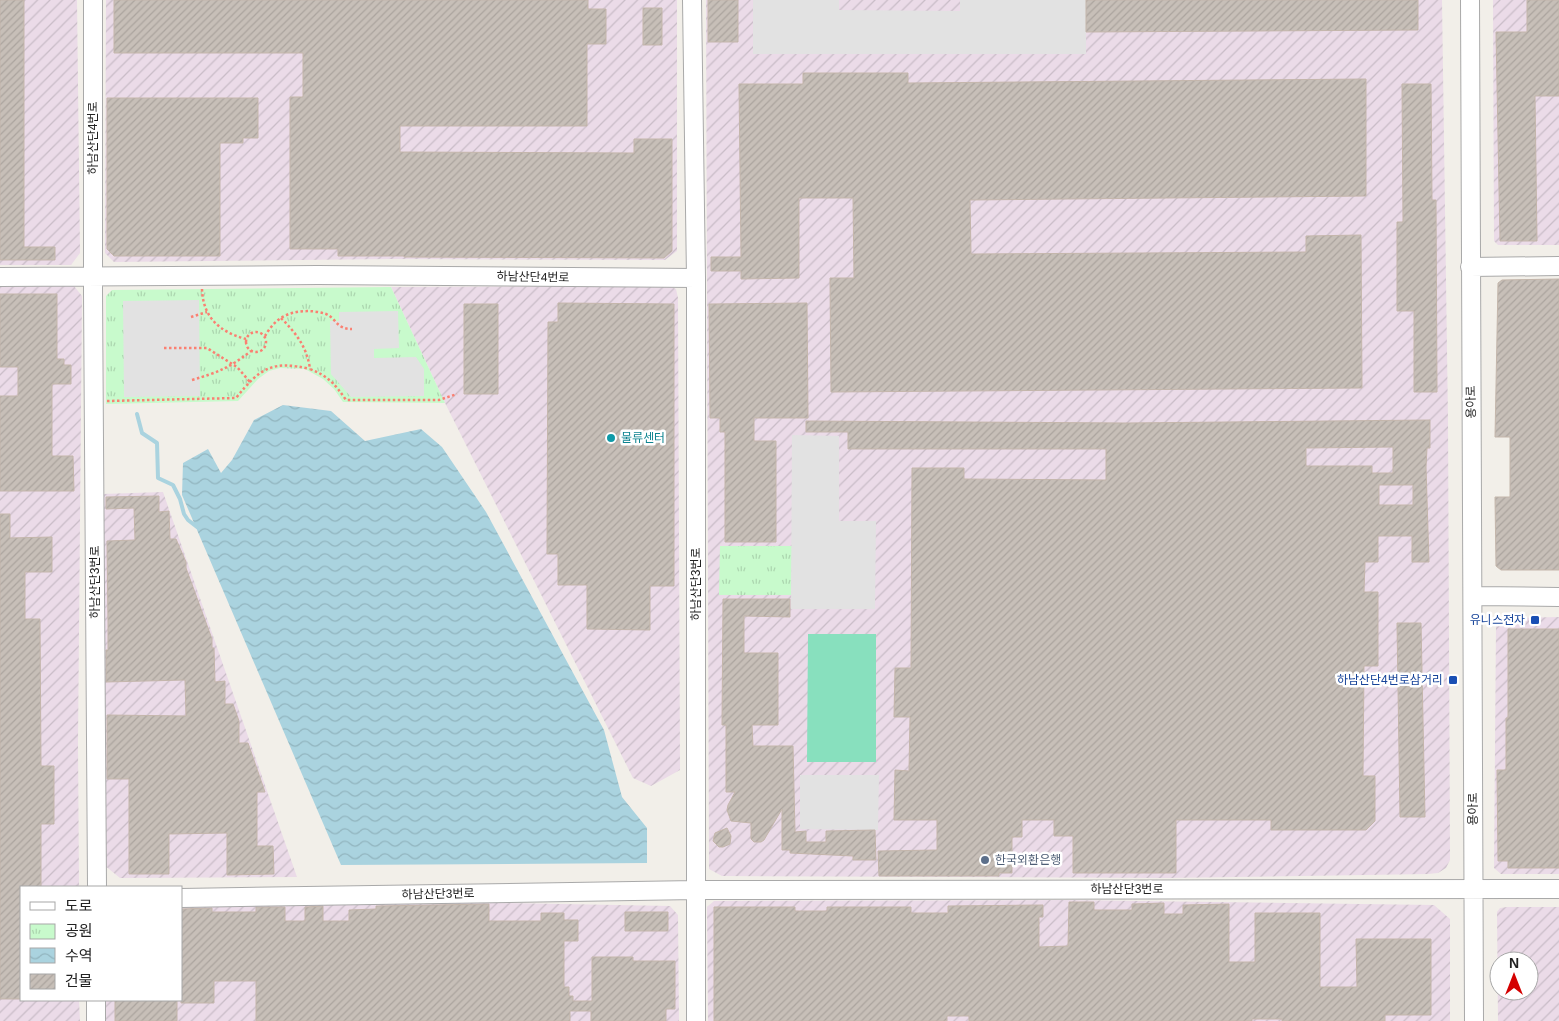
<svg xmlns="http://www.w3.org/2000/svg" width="1559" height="1021" viewBox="0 0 1559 1021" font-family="Arial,'Noto Sans KR',sans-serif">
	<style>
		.industrial { fill: url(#industrial-furrows); fill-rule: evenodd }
		.park { fill: url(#park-tufts) }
		.pitch { fill: #88e0be }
		.parking { fill: #e2e2e2 }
		.water { fill: url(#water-waves) }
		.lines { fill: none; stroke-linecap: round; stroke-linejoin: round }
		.stream { stroke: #aad3df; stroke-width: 4 }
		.building { fill: url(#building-hatch); stroke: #c4b6ab; fill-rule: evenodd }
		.minor-casing { stroke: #a9a9a9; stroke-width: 20 }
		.path { stroke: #fa8072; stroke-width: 2.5; stroke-dasharray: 2.5 2.5; stroke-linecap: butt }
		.minor { stroke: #fff; stroke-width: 18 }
		.culture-dot { fill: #0f9aa8; stroke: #fff; stroke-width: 2 }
		.transit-dot { fill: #1a4fb4; stroke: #fff; stroke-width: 2 }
		.service-dot { fill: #5c6f8a; stroke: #fff; stroke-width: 2 }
		.labels { text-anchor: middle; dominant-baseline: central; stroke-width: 5; stroke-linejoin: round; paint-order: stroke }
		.street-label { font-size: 12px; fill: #222; stroke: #fff }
		.culture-label { font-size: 12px; fill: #0d838f; stroke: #fff; text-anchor: start }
		.transit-label { font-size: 12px; fill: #164399; stroke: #fff; text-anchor: end }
		.service-label { font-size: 12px; fill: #4e5e75; stroke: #fff; text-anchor: start }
	</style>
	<defs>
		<pattern id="industrial-furrows" width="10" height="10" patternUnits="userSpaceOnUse" patternTransform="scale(1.25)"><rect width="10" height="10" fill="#ebdbe8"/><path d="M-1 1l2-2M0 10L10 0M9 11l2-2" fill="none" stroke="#c9bcc7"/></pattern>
		<pattern id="park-tufts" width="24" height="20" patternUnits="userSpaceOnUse" patternTransform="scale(1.25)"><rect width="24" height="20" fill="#c8facc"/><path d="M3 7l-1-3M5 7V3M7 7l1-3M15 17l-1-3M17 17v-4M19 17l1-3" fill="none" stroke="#acd6af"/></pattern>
		<pattern id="water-waves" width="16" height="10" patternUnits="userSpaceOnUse" patternTransform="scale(1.25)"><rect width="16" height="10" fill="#aad3df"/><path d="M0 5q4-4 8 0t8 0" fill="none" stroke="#92b5bf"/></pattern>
		<pattern id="building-hatch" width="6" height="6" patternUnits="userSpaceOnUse" patternTransform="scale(1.25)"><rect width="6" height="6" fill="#c7bfb8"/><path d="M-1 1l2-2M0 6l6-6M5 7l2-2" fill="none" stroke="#aba49e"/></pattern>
	</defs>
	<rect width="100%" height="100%" fill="#f2efe9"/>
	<path class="industrial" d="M0,0H77L80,253L71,265H0Z
		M106,0H677V251L665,260L393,259L114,262L105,253Z
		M706,0H1442L1448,420L1450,860L1446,868L1438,873L1428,874L1167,878L722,876L709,869Z
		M1493,0H1559V245H1498L1494,241Z
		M74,286L82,296L78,743L79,887H21V1000H79L80,1021H0V287Z
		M652,286H669L676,289L678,298L680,770L651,786L633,778L445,403L391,287Z
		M163,492L297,877L120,878L104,865L102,494Z
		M1559,617V874H1501L1494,868L1496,626L1505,618Z
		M1063,900L1434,905L1450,919V1021H708L707,907L714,901Z
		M502,903L670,906L678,915L679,1021H106V1000H181V904Z
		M1507,907H1559V1021H1498L1497,912L1500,908ZM1499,961H1529V991H1499Z"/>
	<path class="park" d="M391,287L445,403L343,402L334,389L323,379L305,369L280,368L269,371L258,379L238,401L106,404V296L112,290Z
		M720,546H792L791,595H719Z"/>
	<path class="pitch" d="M808,634H876V762H807Z"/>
	<path class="parking" d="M753,0H839V10L960,11V0H1086V54H753Z
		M199,300L200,396L124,397L123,301Z
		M398,311L399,348L374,349V358L416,357L424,369V396L351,397L331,374L330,321H339V312Z
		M792,435L839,436V521H876L875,609H791Z
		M800,775H879L878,830L800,829Z"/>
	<path class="water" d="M283,405L331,411L365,441L421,429L442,447L486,512L604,730L622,797L647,828V863L341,865L182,495L183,463L208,449L221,473L232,460L254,420Z"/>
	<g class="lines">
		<path class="stream" d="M137,414L142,433L157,443L158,478L173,485L180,499L184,514L188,520L197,527"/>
	</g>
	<path class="building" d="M0,0H24V247H55V260H0Z
		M114,0H588V9H606V44H587V126H400V152L634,153V139H672V251L664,258L404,257V256H338V249H290V97H303V53H114Z
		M708,0H738V42H708Z
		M1086,0H1418V30L1086,32Z
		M1527,0H1559V96H1535L1537,241H1500L1496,32H1527Z
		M643,8H662V45H643Z
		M803,73H908V83L1366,79V196L970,200L971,254L1306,252V236L1361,235L1362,388L831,392L830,278H854L853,198H799V278L741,279V271H711V257H741L739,84H803Z
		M1402,84H1431L1432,200H1436L1437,392H1414V311H1397V222H1403Z
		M107,98H258V138H243V143H220V256H114L107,249Z
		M1559,279V570H1501L1496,566L1495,497H1510V437H1495L1498,283L1502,280Z
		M0,294H57V359H64V365H71V384H52V456H73L74,491H0V396H18V367H0Z
		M558,303L674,304V586H650V630L587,629V585H558V554H547L548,322H558Z
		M807,303L808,418H754V441H776V542H725V432H720V418H710L709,304Z
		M464,304H498V394H464Z
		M1430,420V448H1427L1426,467L1429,562H1412V536H1378V562H1365L1364,592H1378V666H1364L1363,776H1375V821L1366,830H1271V820H1176V873H1073V836H1054V820H1022V837H1012V873H999V876H879L878,851L937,850V820H894L895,770L909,771L910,717H894L895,668H911L912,468H964V479L1106,480V449H848V432H806V421L1126,423ZM1393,447V473H1372V466H1306V448ZM1379,485H1413V505H1379Z
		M159,496V512L169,511L170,539H176L186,562V568L212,639V648H214L215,682L225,681V704H233L239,721V743H248L265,792H257V846H273L274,874L227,875V833L169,834V874H129V779H107V715L186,716L185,680L106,682V650H108V623L107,541L135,540L134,508L106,509V497Z
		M0,514H10V538L52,537V572H25V619H40L41,766H54V824H41V887H21V999H0Z
		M723,599H790V617L744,616V653H778V725H752L753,746H793L795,832L806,831V842H826V831L875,830L876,860H853V856L790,853V850H782V809L764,840L761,842H754L751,839V823L731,821L727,810L728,805L735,792H726V725H722Z
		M1397,623H1421L1425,817H1400Z
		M1508,629H1559V868H1508V861H1498L1497,770H1506V718H1508Z
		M727,828L731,836L730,844L723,847H719L713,841L715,833Z
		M1069,902H1094V910H1132V904L1164,903V914H1183V905L1229,904V962H1255V913H1320V987H1357L1356,939H1431V1015H1385V1021H1282V1019H1252V1021H969V1016H947V1021H714V907H795V911H827V907H911V913H948V906L1043,905V917H1039V947L1068,946Z
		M489,904V921H541V913H564V920H578V941H564V987H569V996H573V1001H592V957H633V961H675V1009H666V1021H591V1011H570V1021H256V981H214V1003H181V909L212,908V912H256V907H285V921H305V907L323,906V921H349V910L376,909V906Z
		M625,912H668V931H625Z
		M115,1000H177V1021H115Z"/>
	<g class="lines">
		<defs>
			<path id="minor" d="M93,0V293L97,887
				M692,0L696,278V1021
				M1470,0L1474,1021
				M1470,267L1559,266
				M0,277L318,275L696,278
				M1473,596L1559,597
				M181,898L696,890L1559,889
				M96,1021V1000"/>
		</defs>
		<use href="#minor" class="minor-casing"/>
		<path class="path" d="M202,289C203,318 220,332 246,339
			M191,317L207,312
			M281,318C296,333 307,347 310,369C328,376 335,384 346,400H439L457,394
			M246 342a10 10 0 1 1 20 0a10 10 0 1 1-20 0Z
			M265,336C268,331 272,325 277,321C289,310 311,309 326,314C337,319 336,329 352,329
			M164,348H207L237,367L250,382
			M192,380C219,372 229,368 251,351
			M107,401L236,398C260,368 272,360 310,369"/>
		<use href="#minor" class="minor"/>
	</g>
	<circle class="culture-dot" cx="611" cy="438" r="5"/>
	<g class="transit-dot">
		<rect x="1530" y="615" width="10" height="10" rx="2.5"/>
		<rect x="1448" y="675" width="10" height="10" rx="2.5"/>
	</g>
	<circle class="service-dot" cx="985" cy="860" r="5"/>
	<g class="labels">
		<g class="street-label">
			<text transform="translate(93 138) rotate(-90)">하남산단4번로</text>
			<text transform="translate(533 277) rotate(1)">하남산단4번로</text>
			<text transform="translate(1471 402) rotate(-91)">용아로</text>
			<text transform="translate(95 582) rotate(-90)">하남산단3번로</text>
			<text transform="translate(696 584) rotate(-90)">하남산단3번로</text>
			<text transform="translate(1473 809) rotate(-90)">용아로</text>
			<text x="1127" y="889">하남산단3번로</text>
			<text transform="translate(438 894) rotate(-1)">하남산단3번로</text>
		</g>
		<g class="culture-label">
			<text x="621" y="438">물류센터</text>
		</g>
		<g class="transit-label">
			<text x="1525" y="620">유니스전자</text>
			<text x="1443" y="680">하남산단4번로삼거리</text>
		</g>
		<g class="service-label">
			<text x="995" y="860">한국외환은행</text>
		</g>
	</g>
	<rect x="20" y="886" width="162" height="115" fill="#ffffff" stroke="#a7a7a7"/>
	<rect x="30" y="902" width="25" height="8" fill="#ffffff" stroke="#a7a7a7"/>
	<text x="65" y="911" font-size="15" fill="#222222">도로</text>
	<rect x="30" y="924" width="25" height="15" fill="url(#park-tufts)" stroke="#a7a7a7"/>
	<text x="65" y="936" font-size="15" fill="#222222">공원</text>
	<rect x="30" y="948" width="25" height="15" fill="url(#water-waves)" stroke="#a7a7a7"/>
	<text x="65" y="961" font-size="15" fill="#222222">수역</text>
	<rect x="30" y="974" width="25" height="15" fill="url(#building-hatch)" stroke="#a7a7a7"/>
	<text x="65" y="986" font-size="15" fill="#222222">건물</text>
	<g transform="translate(1514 976)"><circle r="24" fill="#ffffff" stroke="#a7a7a7"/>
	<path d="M0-4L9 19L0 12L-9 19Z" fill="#d40000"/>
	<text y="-8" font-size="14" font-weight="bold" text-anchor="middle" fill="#222222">N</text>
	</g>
</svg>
